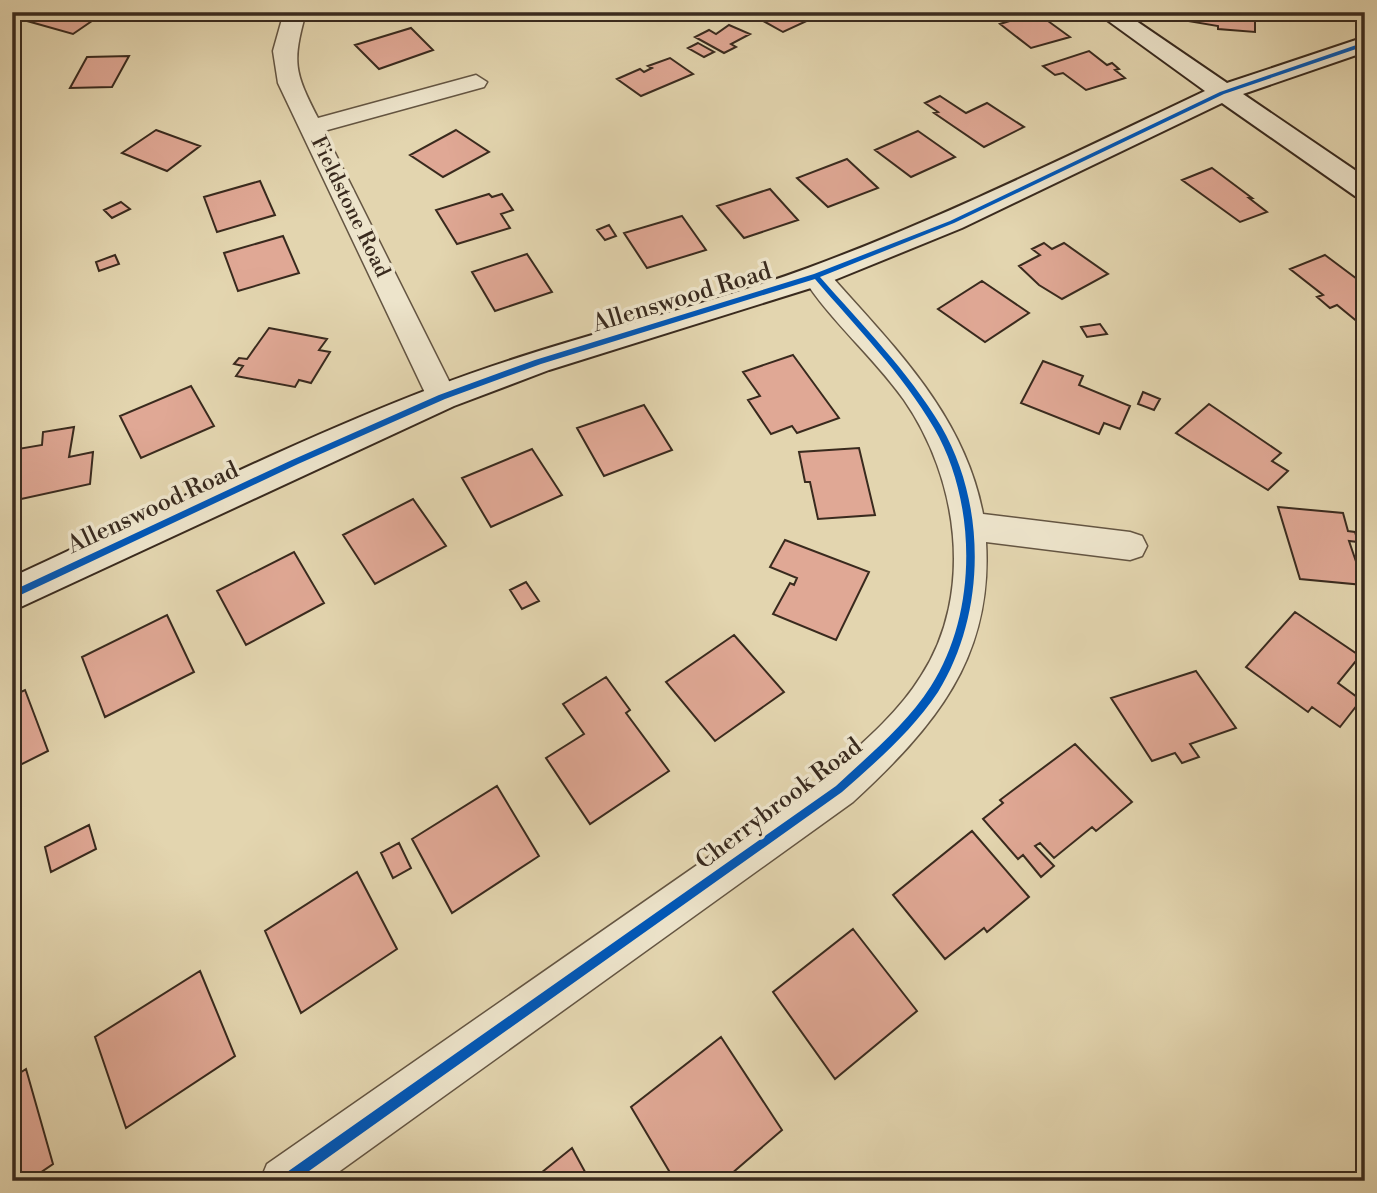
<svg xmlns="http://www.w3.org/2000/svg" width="1377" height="1193" viewBox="0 0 1377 1193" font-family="'Libre Bodoni',serif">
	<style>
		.building { fill: #e0a895; stroke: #392a1e; stroke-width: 2 }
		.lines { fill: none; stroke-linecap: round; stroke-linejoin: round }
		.street-casing { stroke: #645542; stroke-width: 3 }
		.secondary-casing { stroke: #392a1e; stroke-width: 4 }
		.street { fill: #ede4cb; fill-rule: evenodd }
		.secondary { fill: #ede4cb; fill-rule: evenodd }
		.cycleway-casing { stroke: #ede4cb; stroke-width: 4 }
		.cycleway { fill: #0057b8; fill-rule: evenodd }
		.labels { text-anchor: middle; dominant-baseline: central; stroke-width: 7; stroke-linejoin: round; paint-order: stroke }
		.far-street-label { font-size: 21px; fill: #392a1e; stroke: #ede4cb }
		.street-label { font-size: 24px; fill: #392a1e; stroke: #ede4cb }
	</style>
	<rect width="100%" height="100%" fill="#e3d5af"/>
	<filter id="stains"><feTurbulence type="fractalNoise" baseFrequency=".00286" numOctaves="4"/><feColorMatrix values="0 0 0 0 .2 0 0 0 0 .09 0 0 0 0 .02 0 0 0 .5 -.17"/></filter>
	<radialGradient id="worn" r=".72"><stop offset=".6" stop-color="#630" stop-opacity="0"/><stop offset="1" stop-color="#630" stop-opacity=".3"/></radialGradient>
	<path class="building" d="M30,12H105L73,34L20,19Z
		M770,12H826L783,32L758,18Z
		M1176,12H1255V32L1218,29V26L1176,19Z
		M1016,13L1022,17L1037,13L1070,37L1031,48L1000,24L1016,19L1010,15Z
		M729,25L750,34L731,44L736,47L724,53L695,37L709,30L716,34Z
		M411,28L433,50L379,69L355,45Z
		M698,43L714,52L704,57L688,48Z
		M1089,51L1107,65L1112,63L1119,69L1115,70L1125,78L1086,90L1063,73L1055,75L1043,66Z
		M129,56L112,87L70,88L87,57Z
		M670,58L693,74L641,96L617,79L640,69L644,72L652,68L648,66Z
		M940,96L966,113L987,103L1024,127L984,147L934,113L938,112L925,103Z
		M156,130L200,146L167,171L122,153Z
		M456,130L489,152L443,177L410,155Z
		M918,131L955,157L911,177L875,150Z
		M847,159L878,188L828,207L797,178Z
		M1212,168L1252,198H1249L1267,212L1240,222L1182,180Z
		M260,181L275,215L217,232L204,197Z
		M770,189L798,220L744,238L717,206Z
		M489,194L492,197L502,194L513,210L501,214L510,228L457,244L436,210Z
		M121,202L130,209L112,218L104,210Z
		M682,216L706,250L647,268L624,233Z
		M609,225L616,236L605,240L597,230Z
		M283,236L299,273L238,291L224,253Z
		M1044,243L1052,249L1064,243L1108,274L1062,299L1039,285L1019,266L1040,255L1032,249Z
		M527,254L552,292L495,311L472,272Z
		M115,255L119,264L99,271L96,262Z
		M1325,255L1365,285V328L1337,305L1330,308L1317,297L1323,295L1290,269Z
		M982,281L1029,313L985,342L938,309Z
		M1100,324L1107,334L1087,337L1081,327Z
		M269,328L327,339L319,350L330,352L311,383L299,380L295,387L236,376L243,366L234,364L239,358L247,359Z
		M793,355L839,418L797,433L792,426L771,434L748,400L760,396L743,372Z
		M1043,361L1083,376L1079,385L1130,406L1120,429L1104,423L1099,434L1021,403Z
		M191,386L214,426L141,458L120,416Z
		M1143,392L1160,399L1154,410L1138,404Z
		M1209,404L1281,453L1272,461L1288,471L1268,490L1176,433Z
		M644,405L672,450L604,476L577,428Z
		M74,427L69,457L93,452L90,484L12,501V450L42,445L43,432Z
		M859,448L875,515L818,519L810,482H805L799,452Z
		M532,449L562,495L491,527L462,478Z
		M413,499L446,546L375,584L343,535Z
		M1278,507L1343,513L1348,531L1355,532L1358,542L1349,541L1364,585L1300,579Z
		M785,540L869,572L836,640L773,614L790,583L794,585L797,578L770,567Z
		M294,552L324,603L246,645L217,591Z
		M526,582L539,601L522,609L510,590Z
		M1295,612L1360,656L1338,683L1361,700L1340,727L1312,707L1308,712L1246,667Z
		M167,615L194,672L105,717L82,657Z
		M734,635L784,692L715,741L666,682Z
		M1196,671L1236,728L1190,744L1199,757L1182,763L1175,753L1152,761L1111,698Z
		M606,677L630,710L626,713L669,771L590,824L546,758L584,734L563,704Z
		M25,690L48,751L12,769V696Z
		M1075,744L1132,802L1096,831L1092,827L1054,858L1040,843L1035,846L1054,866L1041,877L1023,855L1018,859L983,819L1003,803L1000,800Z
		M497,786L539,856L452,913L412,839Z
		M89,825L96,849L51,872L45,847Z
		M972,831L1029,897L987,932L984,928L945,959L893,895Z
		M399,843L411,868L393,878L381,853Z
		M357,872L397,949L301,1013L265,931Z
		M853,929L917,1011L835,1079L773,992Z
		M200,971L235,1056L126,1128L95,1037Z
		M721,1037L782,1130L723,1181H675L631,1107Z
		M26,1069L53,1164L28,1181H12V1078Z
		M572,1148L590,1181H531Z"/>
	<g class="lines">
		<defs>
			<path id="street" d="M284,12H306C292,63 294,71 318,118L476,75L487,82L484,87L324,131L457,397L453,405L442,408L431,405L427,397L278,83L273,51Z
				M816,267L826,270C891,344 964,413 983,514L1130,532L1142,536L1147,546L1142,556L1130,560L986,542C993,659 934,727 853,802L326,1181H260L267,1164L825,776C859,746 897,715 921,676C975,593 958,478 904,400C873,356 830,321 802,276L806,270Z"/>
			<path id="secondary" d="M1096,12H1123L1227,83L1365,37V52L1243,94L1365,177V199L1355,196L1222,103L962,228L827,283L549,370L454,406L12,611V577C151,513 289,443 432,388C555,340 685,313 808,268C945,217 1074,153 1205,91Z"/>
		</defs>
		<use href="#street" class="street-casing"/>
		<use href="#secondary" class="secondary-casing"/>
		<use href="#street" class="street"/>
		<use href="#secondary" class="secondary"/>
		<defs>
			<path id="cycleway" d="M1365,42V46L1224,94L954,223L820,277C862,325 908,371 941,426C987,505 986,614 938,692C913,730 876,762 842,792L295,1181H278L280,1177L836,786C869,755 906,725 931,686C978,613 977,502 934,428C902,373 856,327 815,279L541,364L445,399L298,464L12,599V591L292,460L439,395L535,360L814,274L950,221L1220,92Z"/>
		</defs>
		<use href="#cycleway" class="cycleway-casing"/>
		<use href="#cycleway" class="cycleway"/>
	</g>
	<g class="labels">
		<g class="far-street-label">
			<text transform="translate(350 207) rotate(64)">Fieldstone Road</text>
		</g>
		<g class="street-label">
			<text transform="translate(682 298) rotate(-17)">Allenswood Road</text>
			<text transform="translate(153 508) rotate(-25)">Allenswood Road</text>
			<text transform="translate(779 804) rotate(-37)">Cherrybrook Road</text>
		</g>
	</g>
	<rect width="1377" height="1193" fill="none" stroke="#e3d5af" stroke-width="42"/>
	<rect x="14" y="14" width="1349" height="1165" fill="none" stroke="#392a1e" stroke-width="3.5"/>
	<rect x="21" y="21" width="1335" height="1151" fill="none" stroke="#392a1e" stroke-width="2"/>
	<rect width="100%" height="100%" filter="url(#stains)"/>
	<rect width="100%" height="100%" fill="url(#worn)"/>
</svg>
